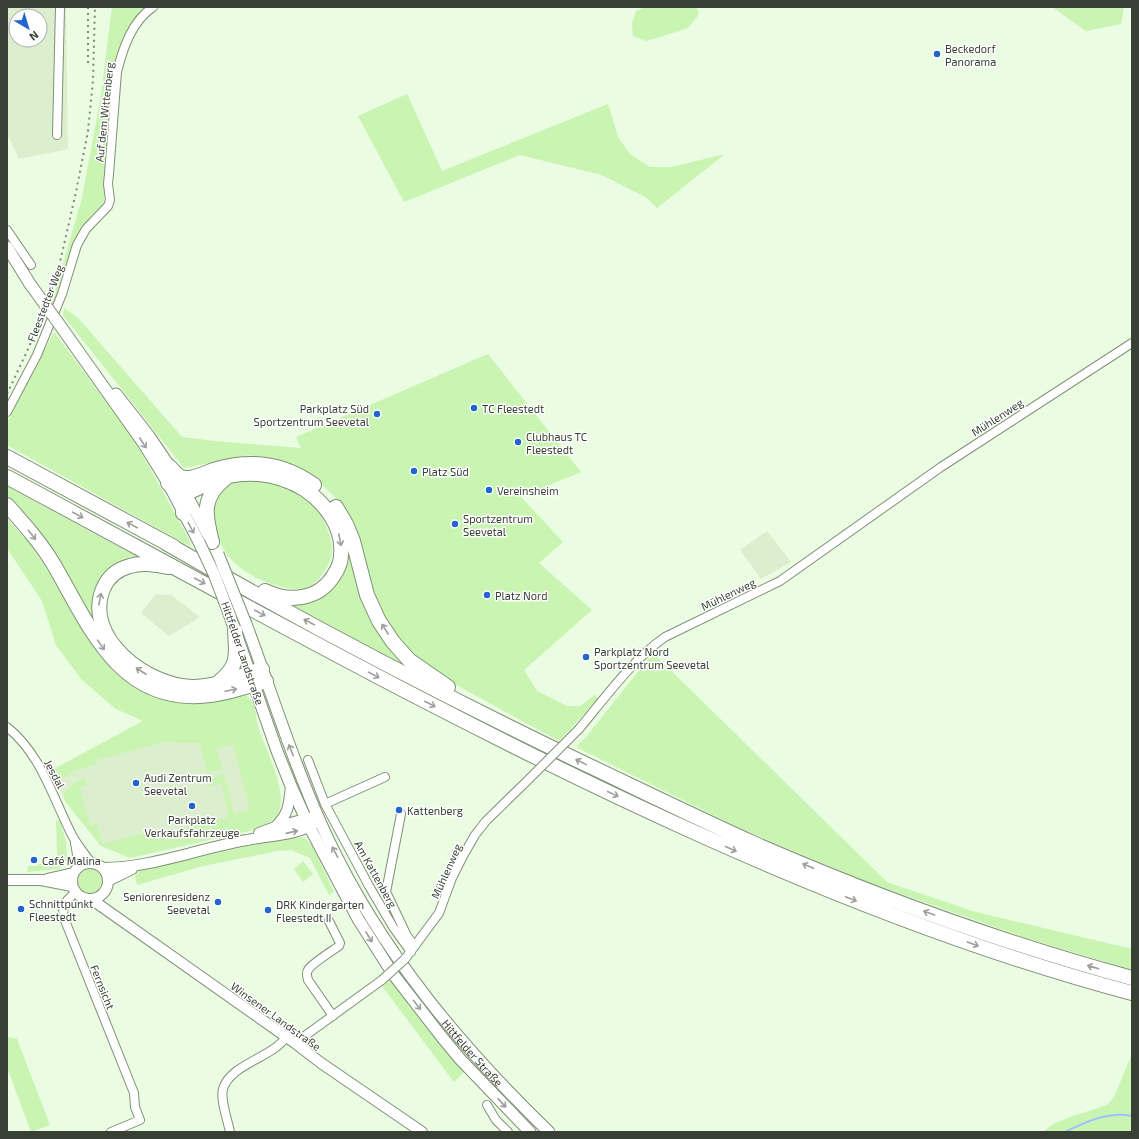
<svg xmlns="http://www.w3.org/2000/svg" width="1139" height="1139" viewBox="0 0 1139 1139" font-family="'Exo 2',sans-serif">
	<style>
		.built { fill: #dbefcf; fill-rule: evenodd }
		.green { fill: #c9f4b1 }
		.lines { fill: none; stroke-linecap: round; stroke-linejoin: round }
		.stream { stroke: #9bc1fe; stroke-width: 2 }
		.minor-casing { stroke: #809077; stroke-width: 10 }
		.tertiary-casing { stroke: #809077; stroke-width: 12 }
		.secondary-casing { stroke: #809077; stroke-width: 13 }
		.motorway-casing { stroke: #809077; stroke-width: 16 }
		.minor { stroke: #fff; stroke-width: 8 }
		.tertiary { stroke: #fff; stroke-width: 10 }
		.secondary { stroke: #fff; stroke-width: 11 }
		.motorway { stroke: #fff; stroke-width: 14 }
		.rail { stroke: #7e8a78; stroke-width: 2; stroke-dasharray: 2 4; stroke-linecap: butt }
		.minor-bridge-casing { stroke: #809077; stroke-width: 10; stroke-linecap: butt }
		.secondary-bridge-casing { stroke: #809077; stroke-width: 13; stroke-linecap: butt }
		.minor-bridge { stroke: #fff; stroke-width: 8 }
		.secondary-bridge { stroke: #fff; stroke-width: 11 }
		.oneway { stroke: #9c9f9a }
		.poi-dot { fill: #2364d0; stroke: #fff; stroke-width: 1.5 }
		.labels { text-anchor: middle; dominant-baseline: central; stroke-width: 3; stroke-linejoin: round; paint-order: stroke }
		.poi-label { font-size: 11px; fill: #383f34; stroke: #fff; text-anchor: start }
		.street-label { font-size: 11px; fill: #383f34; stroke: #fff }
	</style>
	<rect width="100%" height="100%" fill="#eafce1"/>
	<path class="built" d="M7,7H66L68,149L19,159L7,134ZM16,16H40V40H16Z
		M767,531L791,562L761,579L740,550Z
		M156,594L171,595L200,617L169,636L141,613Z
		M144,721L235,732L263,816L101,846L65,801L52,770Z"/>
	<path class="green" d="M112,7H145L123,37L114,63L110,96L104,200L102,206L93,214L82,228L55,307L52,302L82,198L101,95Z
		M646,7H696L699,14L688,28L647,41L633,36L632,24L636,11Z
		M1054,7H1124L1121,24L1086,31L1055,9Z
		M407,94L442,171L608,104L618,137L630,154L650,167H672L725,154L657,208L647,198L602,175L520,155L404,202L358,116Z
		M64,308L78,318L182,437L214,441L301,448L296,437L488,354L581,472L521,497L563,542L539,563L592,610L524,670L537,691L567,706H580L595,695L599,699L559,741L434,673L403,646L379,611L349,517L334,496L318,481L273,460L249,455L184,468L63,315Z
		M54,332L133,438L189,539L191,547L7,445V423Z
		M252,478C266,482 289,486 301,495C307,500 315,507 320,514C325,520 333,543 332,551C331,561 327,569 321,576C316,583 308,589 299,589C273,588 246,576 229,557C220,546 206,514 212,500C216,492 225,483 234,479C239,478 247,479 252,478Z
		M7,486L141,559L115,567L97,631L7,499Z
		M7,519L27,540L50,574L98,654L128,682L166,700L193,703L240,693C246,695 252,699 254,705C256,712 256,721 259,729C266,751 287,789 279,811C276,820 265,825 258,829L130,858L101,846L65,801L64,793L74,783L85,778L87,786L80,788L90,825L97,824L102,844L154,831L156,835L229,817L221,783L208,786V779L224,774L234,814L250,810L233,744L217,748L222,769L207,773L200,743H178L168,741L101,759H97V764L76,770L63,778L56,779L52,770L143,721L116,709L82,680L56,645L42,601L7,548Z
		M348,548C356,578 362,613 381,637C392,650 407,661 419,673L283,602C304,600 329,601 340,578C344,570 346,558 348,548Z
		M653,653L887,882L972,911L1132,949V970L1023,937L862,880L739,828L576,747L586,737Z
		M60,820L66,841L67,860L59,869L27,872L28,866H38L39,864L56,863L57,854L56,821Z
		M293,837L305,838L313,847L334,892L329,895L310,858L291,850L277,851L203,866L137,885L135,875L140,870C191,860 242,846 293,837Z
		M303,861L313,874L303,882L294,869Z
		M78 881a12 12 0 1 1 24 0a12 12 0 1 1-24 0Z
		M392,980L407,1002L465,1071L454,1082L382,986Z
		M7,1037L17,1039L50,1125L31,1132L7,1067Z
		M1132,1054V1132H1043L1053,1124L1070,1117L1107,1105L1114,1097Z"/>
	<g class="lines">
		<path class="stream" d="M1065,1132C1085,1122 1109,1111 1132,1116"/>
		<defs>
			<path id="minor" d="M57,135L60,7
				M7,230L31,265
				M7,412L37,355L62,294L77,245L86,229L108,206L110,200L108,184L109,174L117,72C123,48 132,21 153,7
				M7,727C42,755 53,799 73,837C78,846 85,854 91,863
				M579,729C605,698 632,660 665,637L780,581L941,467L1132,343
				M308,760L325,804L369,886L393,927L411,952
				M325,804L385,777
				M401,814L386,892L407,936L415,946
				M75,843L79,866
				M76,892C66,901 61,904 64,918L134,1093L135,1107L140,1120L111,1132
				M329,921L340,943L339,946C332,951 311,964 308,970C306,973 307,976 308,980L333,1016
				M405,959L439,913L452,878L463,856L475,835L486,821L529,779
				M295,1043L382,980
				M487,1105L496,1120L508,1132
				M230,1132C228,1121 220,1100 223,1089C230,1064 272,1058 286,1037"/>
			<path id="tertiary" d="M275,827C289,814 289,804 291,786
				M259,833L275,827L313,817
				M72 881a18 18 0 1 1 36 0a18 18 0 1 1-36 0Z
				M103,868C151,868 200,848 247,840C269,835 296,836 315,823
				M47,879L73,873
				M7,880H41L72,886
				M108,881L132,869
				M91,899L295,1043L321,1063L422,1132"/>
			<g id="secondary">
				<path d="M7,247L30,284"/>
				<path d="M59,324L144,444L168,483L199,542"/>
				<path d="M116,394L149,436L174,473"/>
				<path d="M184,490L207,533"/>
				<path d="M230,616L277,751L291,786L309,826L358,919L393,974L441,1036L460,1059L530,1132"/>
				<path id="s1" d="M246,624C273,696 295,769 328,839C381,951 460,1046 549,1132"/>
			</g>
			<path id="motorway" d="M7,457L174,547
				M170,467C175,473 180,479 188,478C197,478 208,471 217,469C252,459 285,464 314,485
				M7,477C238,601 466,730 705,837C843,899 985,954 1132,993
				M168,483C173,488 178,493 186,492C194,492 203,485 211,481C242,469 276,472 304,489C326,503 344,529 341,555C341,563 338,569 334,575C319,600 289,603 265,591
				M7,505C24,524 41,543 54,565C88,623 117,700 199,696C221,695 245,687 266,681
				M336,507L346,524L353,541L367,595L379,621L393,642L409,660L448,687
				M183,513L184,498L189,484
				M212,542C205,515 201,497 226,478
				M166,543C300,621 438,693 577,760C636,788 695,817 755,844C877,897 1003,943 1132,978
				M169,567C156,565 142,562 130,566C118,569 108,577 103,589C83,638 147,686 192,687C216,687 240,676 262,669
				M220,681C240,665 236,653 235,630"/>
		</defs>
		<use href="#minor" class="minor-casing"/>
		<use href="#tertiary" class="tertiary-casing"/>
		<use href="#secondary" class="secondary-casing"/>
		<use href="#motorway" class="motorway-casing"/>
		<use href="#minor" class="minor"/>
		<use href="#tertiary" class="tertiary"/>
		<use href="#secondary" class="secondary"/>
		<use href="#motorway" class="motorway"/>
		<path class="rail" d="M88,7V65
			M7,394L29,347L41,318L58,271L76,192L88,131L93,80L95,7"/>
		<defs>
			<path id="minor-bridge" d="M529,779L579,729
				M382,980L405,959"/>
			<path id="secondary-bridge" d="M30,284L59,324
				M199,542L214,574L230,616
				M218,554L246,624"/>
		</defs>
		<use href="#minor-bridge" class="minor-bridge-casing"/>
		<use href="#secondary-bridge" class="secondary-bridge-casing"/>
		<use href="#minor-bridge" class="minor-bridge"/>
		<use href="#secondary-bridge" class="secondary-bridge"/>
	</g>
	<defs><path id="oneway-shaft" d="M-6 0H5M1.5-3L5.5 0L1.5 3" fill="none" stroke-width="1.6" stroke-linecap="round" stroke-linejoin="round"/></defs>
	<g class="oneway">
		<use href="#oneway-shaft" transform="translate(143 443) rotate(57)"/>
		<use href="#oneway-shaft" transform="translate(78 515) rotate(28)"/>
		<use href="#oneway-shaft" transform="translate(132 525) rotate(-152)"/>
		<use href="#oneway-shaft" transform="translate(191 528) rotate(62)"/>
		<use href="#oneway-shaft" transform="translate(32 535) rotate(52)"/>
		<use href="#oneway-shaft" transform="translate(340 540) rotate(79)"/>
		<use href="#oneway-shaft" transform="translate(200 581) rotate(28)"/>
		<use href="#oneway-shaft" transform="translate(100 599) rotate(-79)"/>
		<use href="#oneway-shaft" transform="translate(260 613) rotate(28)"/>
		<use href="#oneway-shaft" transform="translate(309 622) rotate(-152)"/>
		<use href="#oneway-shaft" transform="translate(385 629) rotate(-123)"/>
		<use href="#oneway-shaft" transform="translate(101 645) rotate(55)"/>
		<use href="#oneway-shaft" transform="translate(141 671) rotate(-147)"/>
		<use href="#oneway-shaft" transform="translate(374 675) rotate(28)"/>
		<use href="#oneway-shaft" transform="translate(231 690) rotate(-12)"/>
		<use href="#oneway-shaft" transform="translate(430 704) rotate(27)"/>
		<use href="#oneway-shaft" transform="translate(291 750) rotate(-112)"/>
		<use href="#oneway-shaft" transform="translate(581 762) rotate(-154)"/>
		<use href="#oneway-shaft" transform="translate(613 794) rotate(25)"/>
		<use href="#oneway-shaft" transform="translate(292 832) rotate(-13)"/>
		<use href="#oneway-shaft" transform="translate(731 849) rotate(24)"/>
		<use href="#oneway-shaft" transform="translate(335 852) rotate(-118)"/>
		<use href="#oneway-shaft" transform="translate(808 866) rotate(-157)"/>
		<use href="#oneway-shaft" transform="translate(851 899) rotate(21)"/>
		<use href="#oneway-shaft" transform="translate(929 913) rotate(-160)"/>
		<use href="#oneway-shaft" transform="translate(369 937) rotate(59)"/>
		<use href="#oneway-shaft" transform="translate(973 944) rotate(20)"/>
		<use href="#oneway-shaft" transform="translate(1093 967) rotate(-164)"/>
		<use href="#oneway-shaft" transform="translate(417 1005) rotate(52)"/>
		<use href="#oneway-shaft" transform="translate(502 1103) rotate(47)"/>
	</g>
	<g class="poi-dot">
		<circle cx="937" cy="54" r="4"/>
		<circle cx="474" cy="408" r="4"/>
		<circle cx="377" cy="414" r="4"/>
		<circle cx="518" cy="442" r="4"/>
		<circle cx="414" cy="471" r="4"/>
		<circle cx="489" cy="490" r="4"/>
		<circle cx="455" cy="524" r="4"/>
		<circle cx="487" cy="595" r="4"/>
		<circle cx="586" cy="657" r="4"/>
		<circle cx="136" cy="783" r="4"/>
		<circle cx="192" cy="806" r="4"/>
		<circle cx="399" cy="810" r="4"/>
		<circle cx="34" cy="860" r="4"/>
		<circle cx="218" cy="902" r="4"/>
		<circle cx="21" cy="909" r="4"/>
		<circle cx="268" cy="910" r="4"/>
	</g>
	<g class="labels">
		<g class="poi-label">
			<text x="945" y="48">Beckedorf<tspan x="945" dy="13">Panorama</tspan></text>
			<text x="369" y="408" text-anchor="end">Parkplatz Süd<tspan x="369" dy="13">Sportzentrum Seevetal</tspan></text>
			<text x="482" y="408">TC Fleestedt</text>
			<text x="526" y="436">Clubhaus TC<tspan x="526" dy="13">Fleestedt</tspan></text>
			<text x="422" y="471">Platz Süd</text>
			<text x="497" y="490">Vereinsheim</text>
			<text x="463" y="518">Sportzentrum<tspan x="463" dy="13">Seevetal</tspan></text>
			<text x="495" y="595">Platz Nord</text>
			<text x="594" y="651">Parkplatz Nord<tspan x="594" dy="13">Sportzentrum Seevetal</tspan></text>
			<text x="144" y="777">Audi Zentrum<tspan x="144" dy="13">Seevetal</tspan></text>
			<text x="407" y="810">Kattenberg</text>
			<text x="192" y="819" text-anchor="middle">Parkplatz<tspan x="192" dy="13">Verkaufsfahrzeuge</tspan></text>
			<text x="42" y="860">Café Malina</text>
			<text x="210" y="896" text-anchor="end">Seniorenresidenz<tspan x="210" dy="13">Seevetal</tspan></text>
			<text x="29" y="903">Schnittpunkt<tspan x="29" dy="13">Fleestedt</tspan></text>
			<text x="276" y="904">DRK Kindergarten<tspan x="276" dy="13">Fleestedt II</tspan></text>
		</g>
		<g class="street-label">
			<text transform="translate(104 112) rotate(-84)">Auf dem Wittenberg</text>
			<text transform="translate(45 303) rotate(-69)">Fleestedter Weg</text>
			<text transform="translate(997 417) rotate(-33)">Mühlenweg</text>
			<text transform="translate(728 594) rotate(-26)">Mühlenweg</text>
			<text transform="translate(243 653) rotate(71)">Hittfelder Landstraße</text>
			<text transform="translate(55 774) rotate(62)">Jesdal</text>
			<text transform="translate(446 871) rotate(-66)">Mühlenweg</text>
			<text transform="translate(376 874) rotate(61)">Am Kattenberg</text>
			<text transform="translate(103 987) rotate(68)">Fernsicht</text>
			<text transform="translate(276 1016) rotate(36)">Winsener Landstraße</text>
			<text stroke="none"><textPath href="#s1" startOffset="489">Hittfelder Straße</textPath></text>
		</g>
	</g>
	<rect width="1139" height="1139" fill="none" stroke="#383f34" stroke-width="16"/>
	<g transform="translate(28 28) rotate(142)"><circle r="19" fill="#ffffff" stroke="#afb2ae"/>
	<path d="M0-3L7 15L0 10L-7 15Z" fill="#2364d0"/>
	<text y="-6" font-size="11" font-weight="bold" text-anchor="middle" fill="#383f34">N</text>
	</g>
</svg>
